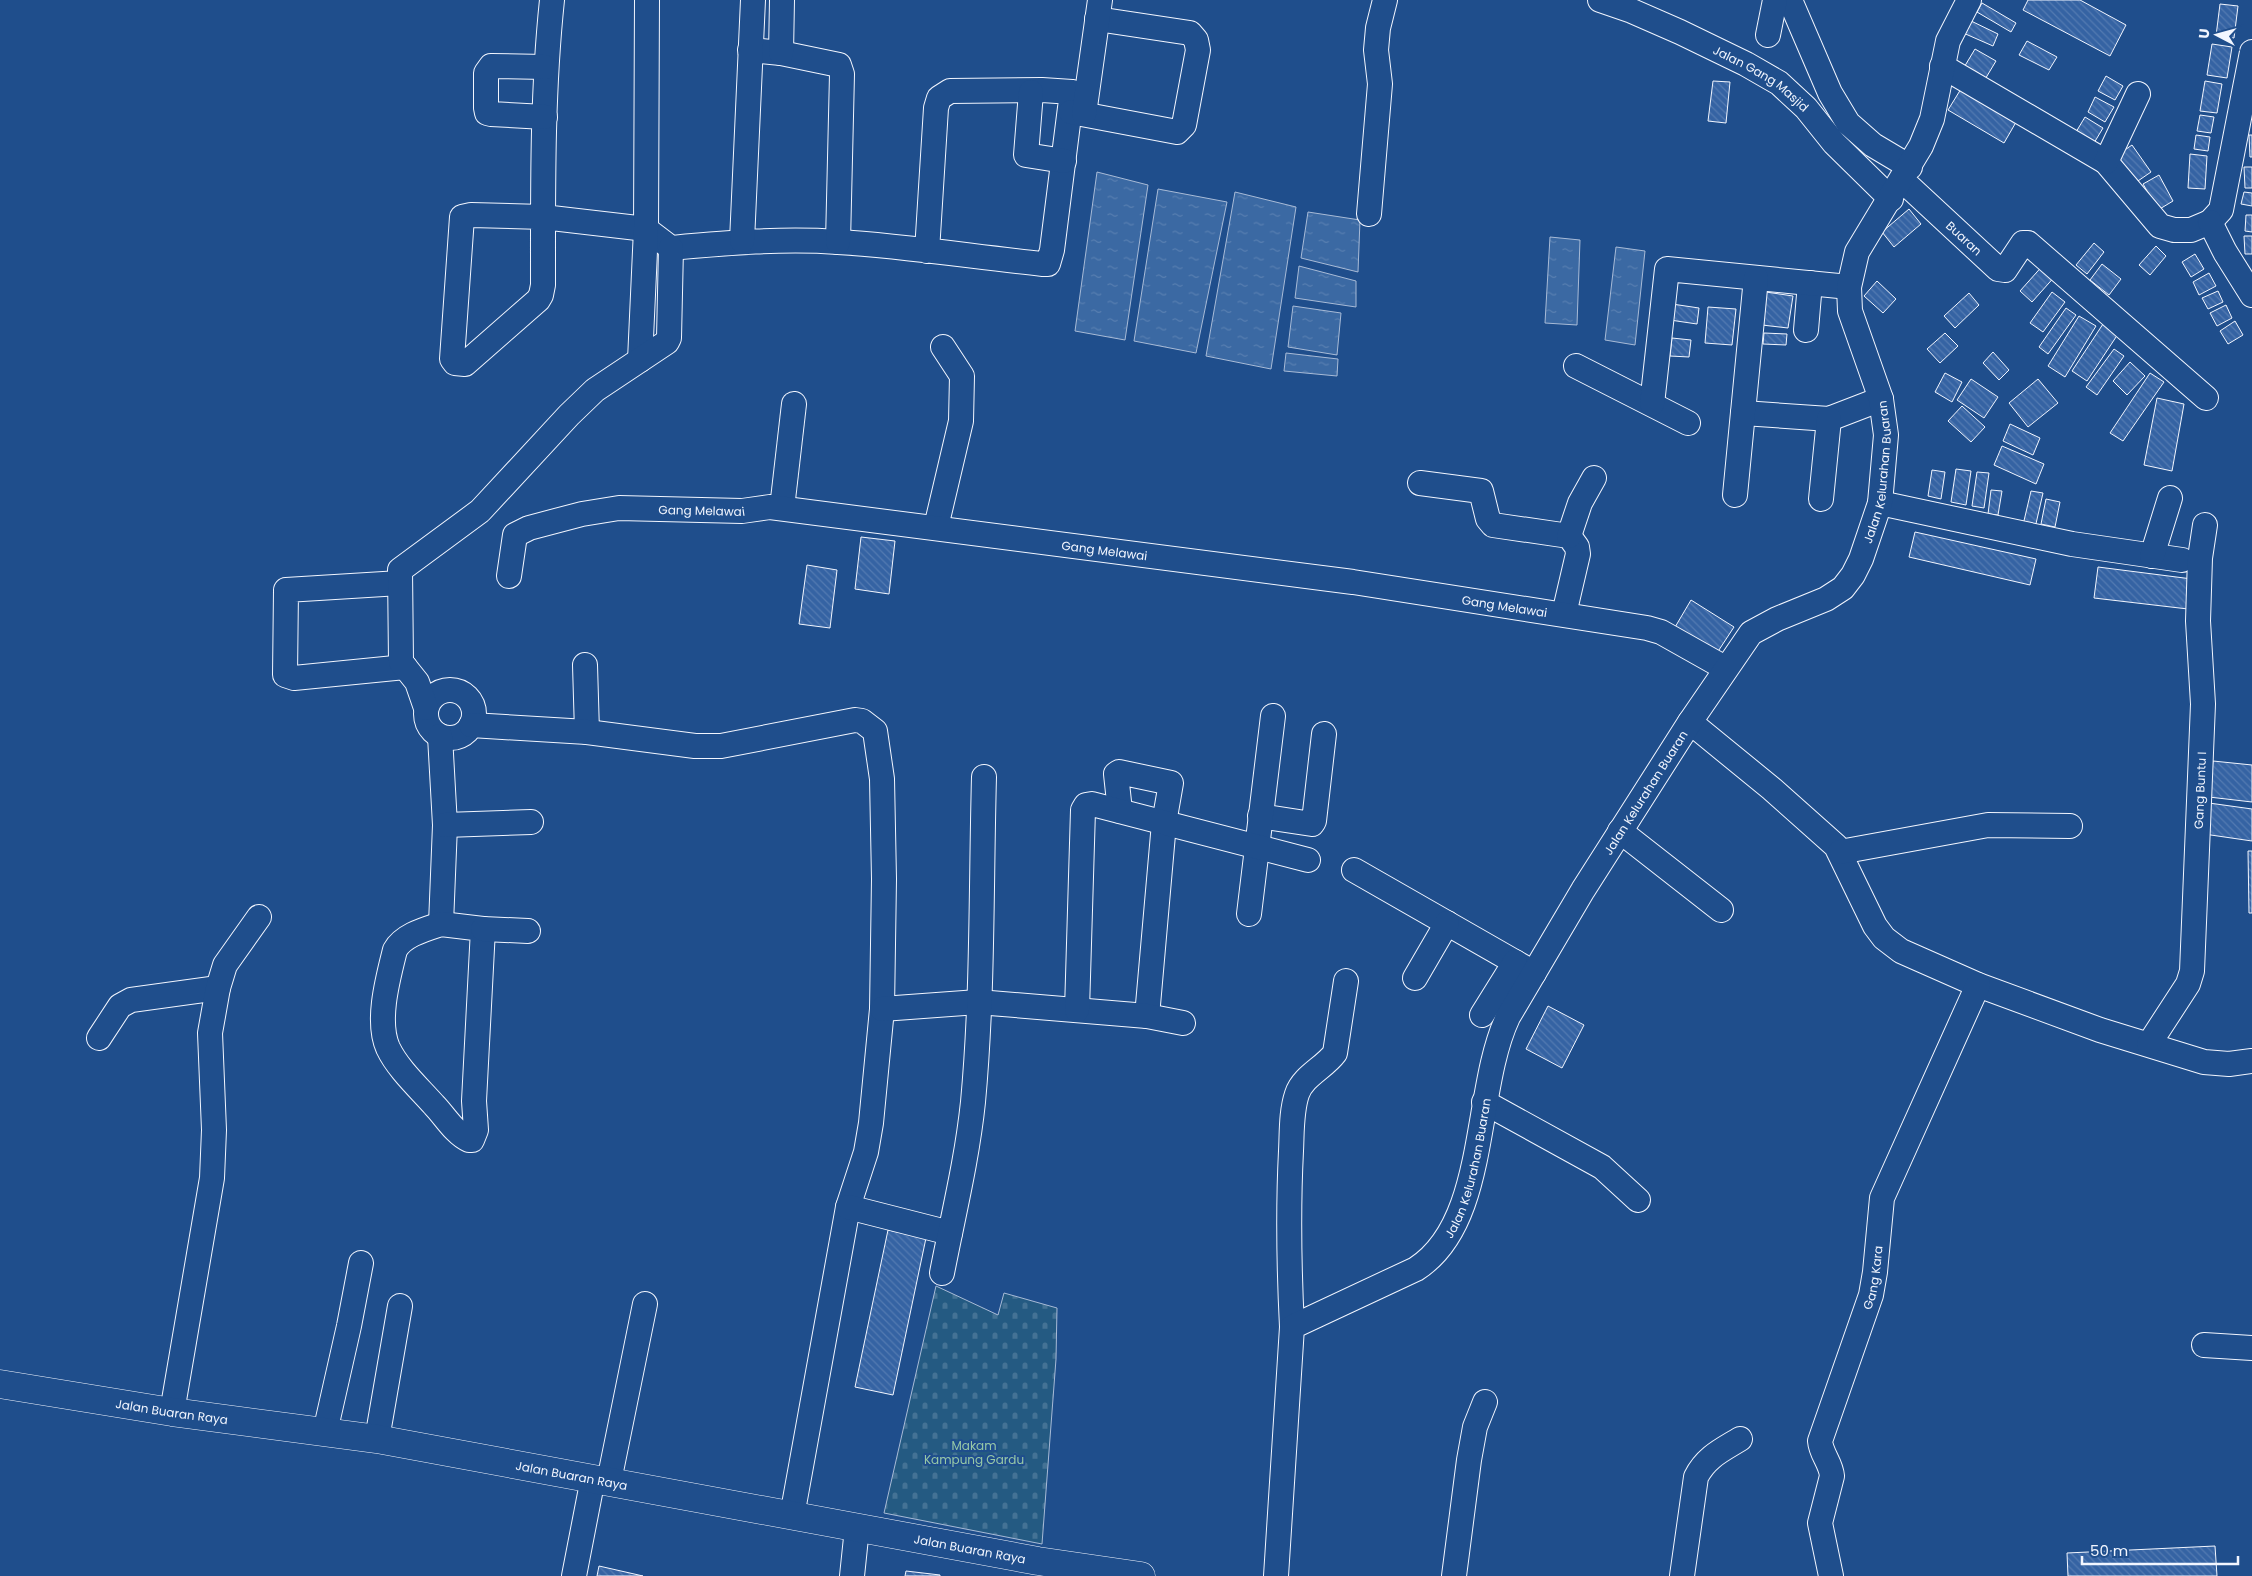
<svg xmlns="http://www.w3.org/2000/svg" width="2252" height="1576" viewBox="0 0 2252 1576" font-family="Poppins,sans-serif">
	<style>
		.cemetery { fill: url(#cemetery-stones); stroke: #a8bbd7 }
		.water { fill: url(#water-ripples); stroke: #a8bbd7 }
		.building { fill: url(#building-back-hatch); stroke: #f2f6ff }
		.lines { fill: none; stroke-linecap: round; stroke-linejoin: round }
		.minor-casing { stroke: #f2f6ff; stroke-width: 26 }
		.major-casing { stroke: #f2f6ff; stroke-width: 29 }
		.minor { stroke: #1f4e8c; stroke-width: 24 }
		.major { stroke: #1f4e8c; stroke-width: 28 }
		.labels { text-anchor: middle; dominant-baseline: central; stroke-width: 4; stroke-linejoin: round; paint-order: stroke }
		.street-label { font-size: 12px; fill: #f2f6ff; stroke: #1f4e8c }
		.park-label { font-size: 12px; fill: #97c8a6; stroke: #1f4e8c }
	</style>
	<defs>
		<pattern id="cemetery-stones" width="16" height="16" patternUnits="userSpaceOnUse" patternTransform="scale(1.25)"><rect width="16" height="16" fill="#245a82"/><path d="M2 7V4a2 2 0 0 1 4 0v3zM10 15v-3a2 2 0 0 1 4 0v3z" fill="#447295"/></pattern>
		<pattern id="water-ripples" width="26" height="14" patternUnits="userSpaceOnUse" patternTransform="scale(1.25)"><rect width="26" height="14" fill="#3b69a3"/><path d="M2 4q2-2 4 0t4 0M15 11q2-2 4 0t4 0" fill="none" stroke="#587fb1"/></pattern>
		<pattern id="building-back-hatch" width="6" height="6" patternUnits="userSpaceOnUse" patternTransform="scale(1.25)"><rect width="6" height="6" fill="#3563a3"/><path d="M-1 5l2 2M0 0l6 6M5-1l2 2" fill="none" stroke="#537ab1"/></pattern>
	</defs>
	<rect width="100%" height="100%" fill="#1f4e8c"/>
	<path class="cemetery" d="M936,1286L998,1315L1004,1293L1057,1308L1056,1359L1042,1544L884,1513Z"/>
	<path class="water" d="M1097,172L1148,185L1125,340L1075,331Z
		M1158,189L1227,202L1196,353L1134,341Z
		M1235,192L1296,207L1271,369L1206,356Z
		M1308,212L1360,220L1358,272L1301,258Z
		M1550,237L1580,240L1577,325L1545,323Z
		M1616,247L1645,251L1635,345L1605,340Z
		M1299,266L1356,281V307L1295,298Z
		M1293,306L1341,313L1337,355L1288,347Z
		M1286,353L1338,359L1337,376L1284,371Z"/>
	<path class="building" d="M2028,0H2080L2126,25L2110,56L2023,10Z
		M1982,3L2016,23L2011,32L1977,12Z
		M2220,4L2238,6L2234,38L2216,36Z
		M1967,19L1998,34L1993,46L1961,32Z
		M2027,41L2057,57L2049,70L2019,55Z
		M2212,44L2232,47L2227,78L2207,75Z
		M1975,49L1996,61L1984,81L1963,69Z
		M2106,76L2123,86L2115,100L2098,91Z
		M1713,81L1730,82L1726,123L1708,121Z
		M2205,81L2222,84L2217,113L2200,111Z
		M1964,84L2019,117L2004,143L1948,110Z
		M2095,97L2114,107L2105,122L2088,112Z
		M2200,115L2214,117L2211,133L2197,131Z
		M2085,117L2103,128L2094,143L2076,132Z
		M2196,135L2210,137L2208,151L2194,149Z
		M2249,135H2252V157H2250Z
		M2132,145L2151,172L2135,183L2116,156Z
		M2190,154L2207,156L2205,189L2188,188Z
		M2244,167H2252V188H2245Z
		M2159,175L2173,201L2158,210L2143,184Z
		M2244,192L2252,193V206L2241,204Z
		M1909,209L1921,224L1894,247L1882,232Z
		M2246,215H2252V232L2245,231Z
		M2244,236H2252V254H2245Z
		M2094,243L2104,252L2087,274L2076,265Z
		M2156,246L2166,256L2150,275L2139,265Z
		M2195,254L2204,269L2191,277L2182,262Z
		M2045,263L2057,274L2032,302L2020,291Z
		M2102,264L2121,279L2109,295L2090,280Z
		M2209,273L2216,286L2199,295L2193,282Z
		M1877,281L1896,299L1883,313L1864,296Z
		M2218,291L2223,302L2208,309L2202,298Z
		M1766,292L1793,296L1788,328L1762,325Z
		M2052,292L2065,302L2043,332L2030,323Z
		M1969,293L1979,305L1955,328L1944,316Z
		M1672,304L1699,308L1697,324L1670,320Z
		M2226,305L2232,318L2217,326L2210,313Z
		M1708,307L1736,309L1732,345L1705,343Z
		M2066,308L2076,315L2048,354L2039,347Z
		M2079,316L2096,326L2065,377L2048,366Z
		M2235,321L2243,335L2228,344L2220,331Z
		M2103,324L2118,334L2087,381L2072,371Z
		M1764,333L1787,334L1786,345L1763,344Z
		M1945,333L1958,346L1940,363L1927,349Z
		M1672,338L1691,340L1689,357L1670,356Z
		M2114,349L2124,356L2097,395L2086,387Z
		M1993,352L2009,370L1999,380L1983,363Z
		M2130,362L2145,376L2127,395L2113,381Z
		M1945,373L1962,382L1952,402L1935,392Z
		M2150,373L2164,382L2123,441L2110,433Z
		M1971,379L1998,397L1984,418L1957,400Z
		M2038,379L2058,403L2028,427L2009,403Z
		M2157,398L2184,404L2172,471L2144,465Z
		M1962,406L1985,427L1971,442L1948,421Z
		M2010,424L2040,438L2033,455L2003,441Z
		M2002,446L2044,464L2036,484L1994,465Z
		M1956,469L1971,471L1966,505L1951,502Z
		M1932,470L1945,472L1941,499L1928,496Z
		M1977,472L1989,473L1984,508L1972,506Z
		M1991,490L2002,491L1998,515L1988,514Z
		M2031,491L2043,493L2035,528L2023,525Z
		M2046,499L2060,502L2055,527L2041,524Z
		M1915,532L2036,559L2030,585L1909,557Z
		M861,537L895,541L889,594L855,589Z
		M807,565L837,570L830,628L799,624Z
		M2098,567L2192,579L2188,609L2094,598Z
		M1691,600L1734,627L1715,656L1671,634Z
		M2213,761L2252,765V802L2209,797Z
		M2209,803L2252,809V841L2204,834Z
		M2248,851H2252V913H2249Z
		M1548,1006L1584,1025L1562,1068L1526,1049Z
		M888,1230L926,1238L893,1395L855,1387Z
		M2215,1546L2217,1576H2068L2067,1553Z
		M599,1566L643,1576H597Z
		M906,1571L940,1575V1576H905Z"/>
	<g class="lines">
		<defs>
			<g id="minor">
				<path d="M552,0C542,95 543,190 543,285L541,295L538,300L465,364L455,363L452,359L462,217L471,215L543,217L646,229L671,248C727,243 782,238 838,242C906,246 975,257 1043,264H1048L1052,250L1072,92L1042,90L950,91L939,98L936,108L927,251"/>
				<path id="s1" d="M1600,0L1632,11L1680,32L1746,64L1779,83L1806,108L1834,143L1891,199"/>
				<path d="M1790,0L1830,93L1848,123L1873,145L1910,167"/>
				<path d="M1768,35L1775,0"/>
				<path d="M750,50L781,53L839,65L842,74L838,242"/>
				<path d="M781,53L782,0"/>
				<path d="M1942,66L2106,162L2160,226L2174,230H2191L2210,222L2221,210L2252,52"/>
				<path d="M545,67L491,66L486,73V108L487,113L491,114L545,117"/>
				<path d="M1031,92L1026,155L1064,161"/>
				<path d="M1071,112L1177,132L1184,125L1198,50L1196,40L1190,33L1097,19"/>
				<path d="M1084,114L1100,0"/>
				<path d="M2106,162L2138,94"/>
				<path id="s2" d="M1902,180L1998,269L2005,270L2023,243H2028L2206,398"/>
				<path d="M1369,214L1380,84L1376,50L1378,28L1385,0"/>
				<path d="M2210,222L2225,252L2252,295"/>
				<path d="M742,241L753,0"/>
				<path d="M1806,330L1810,283"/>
				<path d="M640,360L646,229L647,0"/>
				<path d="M1576,366L1688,423"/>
				<path d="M1652,404L1667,269L1849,287"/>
				<path d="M1743,413L1829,419L1881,399"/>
				<path d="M1420,483L1481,491L1488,519L1493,525L1569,536L1577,547L1578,554L1564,614"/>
				<path d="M1735,495L1756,278"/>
				<path d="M1821,499L1829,419"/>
				<path d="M1880,503L2072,544L2182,560"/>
				<path d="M782,508L794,404"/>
				<path d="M936,527L961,421L962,376L943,347"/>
				<path d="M1569,536L1580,503L1594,478"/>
				<path d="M2152,556L2170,498"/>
				<path id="s3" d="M509,576L515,535L529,528L582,514L619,508L742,511L770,507L1353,582L1647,628L1661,632L1725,668"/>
				<path d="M400,583L286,590L285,675L294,678L405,667"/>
				<path d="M585,665L587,732"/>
				<circle cx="450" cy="714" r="24"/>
				<path d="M426,708L417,682L401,662L400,570L480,511L569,415L595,390L667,342L669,338L671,248"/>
				<path d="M1690,722L1772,789L1836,846L1875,926L1884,938L1901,951L1978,985L2100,1030L2204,1062L2229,1064L2252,1061"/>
				<path d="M471,725L587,732L695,746H721L855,720L862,721L875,731L882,779L884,879L882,1009L871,1123L866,1152L848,1207L792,1516"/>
				<path d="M440,736L445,825L441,924"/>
				<path d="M1120,811L1116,774L1119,772L1171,783L1164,823L1147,1016"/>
				<path d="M1260,816L1312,824L1314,821L1324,734"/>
				<path d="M445,825L531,822"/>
				<path d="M1620,831L1721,910"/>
				<path d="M1840,852L1988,825L2070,826"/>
				<path d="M1354,870L1534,973"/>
				<path d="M1249,914L1273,716"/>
				<path d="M441,924L483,929L474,1101L476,1130L472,1140H469C455,1134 444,1115 434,1105C419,1088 398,1069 388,1048C376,1021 388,978 395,950C403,935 426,929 441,924Z"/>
				<path d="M483,929L528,931"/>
				<path d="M1415,978L1447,923"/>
				<path d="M882,1009L978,1002L1147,1016L1183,1023"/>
				<path d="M1077,1010L1083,810L1086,805L1092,804L1308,860"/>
				<path d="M1482,1015L1515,962"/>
				<path d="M99,1038L120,1006L131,1000L218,988"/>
				<path id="s4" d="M2149,1044L2188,984L2192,971L2203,704L2198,621L2200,558L2205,525"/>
				<path d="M1484,1102L1602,1167L1638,1200"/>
				<path d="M848,1207L950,1233"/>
				<path d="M942,1273C953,1216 967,1160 973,1102C983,994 981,885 984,777"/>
				<path d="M1292,1327C1289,1268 1288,1209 1291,1151C1292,1132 1291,1112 1297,1094C1303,1076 1324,1068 1335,1053L1346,981"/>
				<path d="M2204,1345L2252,1348"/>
				<path d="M172,1412L212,1178L214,1130L210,1033L218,988L225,965L259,917"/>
				<path d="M325,1432L349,1326L361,1263"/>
				<path d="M377,1439L400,1306"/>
				<path d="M609,1481L645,1304"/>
				<path d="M574,1576L593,1478"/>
				<path d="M852,1576L857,1528"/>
				<path id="s5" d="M1276,1576L1292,1327L1416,1269C1489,1222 1473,1091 1508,1017L1583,890L1690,722L1751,633L1777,619L1826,599L1843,588L1853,575L1861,559L1880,503L1886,435L1881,399L1850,311L1849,287L1857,252L1921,146L1932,119L1948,41L1969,0"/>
				<path d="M1454,1576L1469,1460L1475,1427L1485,1402"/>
				<path d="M1682,1576L1696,1477C1706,1457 1722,1450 1740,1439"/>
				<path id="s6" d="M1831,1576L1820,1523L1832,1476C1831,1463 1821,1454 1820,1441L1871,1295L1875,1272L1882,1198L1978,985"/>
			</g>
			<g id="major">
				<path id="s7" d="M0,1384L172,1412L377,1439L1038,1561L1141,1576"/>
			</g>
		</defs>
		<use href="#minor" class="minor-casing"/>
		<use href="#major" class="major-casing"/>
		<use href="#minor" class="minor"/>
		<use href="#major" class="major"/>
	</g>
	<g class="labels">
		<g class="street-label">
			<text stroke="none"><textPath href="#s1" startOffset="180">Jalan Gang Masjid</textPath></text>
			<text stroke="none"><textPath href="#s2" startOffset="85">Buaran</textPath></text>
			<text stroke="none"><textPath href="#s5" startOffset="1342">Jalan Kelurahan Buaran</textPath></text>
			<text stroke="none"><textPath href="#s3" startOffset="232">Gang Melawai</textPath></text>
			<text stroke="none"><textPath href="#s3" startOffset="638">Gang Melawai</textPath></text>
			<text stroke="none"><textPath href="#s3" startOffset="1042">Gang Melawai</textPath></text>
			<text stroke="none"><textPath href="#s4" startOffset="266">Gang Buntu I</textPath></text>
			<text stroke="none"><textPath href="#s5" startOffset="924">Jalan Kelurahan Buaran</textPath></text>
			<text stroke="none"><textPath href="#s5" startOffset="504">Jalan Kelurahan Buaran</textPath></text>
			<text stroke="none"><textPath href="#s6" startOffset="312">Gang Kara</textPath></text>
			<text stroke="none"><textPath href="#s7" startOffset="174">Jalan Buaran Raya</textPath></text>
			<text stroke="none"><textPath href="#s7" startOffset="579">Jalan Buaran Raya</textPath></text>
			<text stroke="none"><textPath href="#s7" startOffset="984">Jalan Buaran Raya</textPath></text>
		</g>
		<g class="park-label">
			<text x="974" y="1445">Makam<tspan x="974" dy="14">Kampung Gardu</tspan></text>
		</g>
	</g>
	<g transform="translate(2217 35) rotate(276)" stroke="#1f4e8c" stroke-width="4" paint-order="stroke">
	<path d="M0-4L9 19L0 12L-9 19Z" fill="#f2f6ff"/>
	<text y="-8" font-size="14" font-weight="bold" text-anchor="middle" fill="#f2f6ff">U</text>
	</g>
	<path d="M2082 1556v8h156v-8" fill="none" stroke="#f2f6ff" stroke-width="2.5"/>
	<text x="2090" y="1556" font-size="15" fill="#f2f6ff" stroke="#1f4e8c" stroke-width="4" paint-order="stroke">50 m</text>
</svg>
